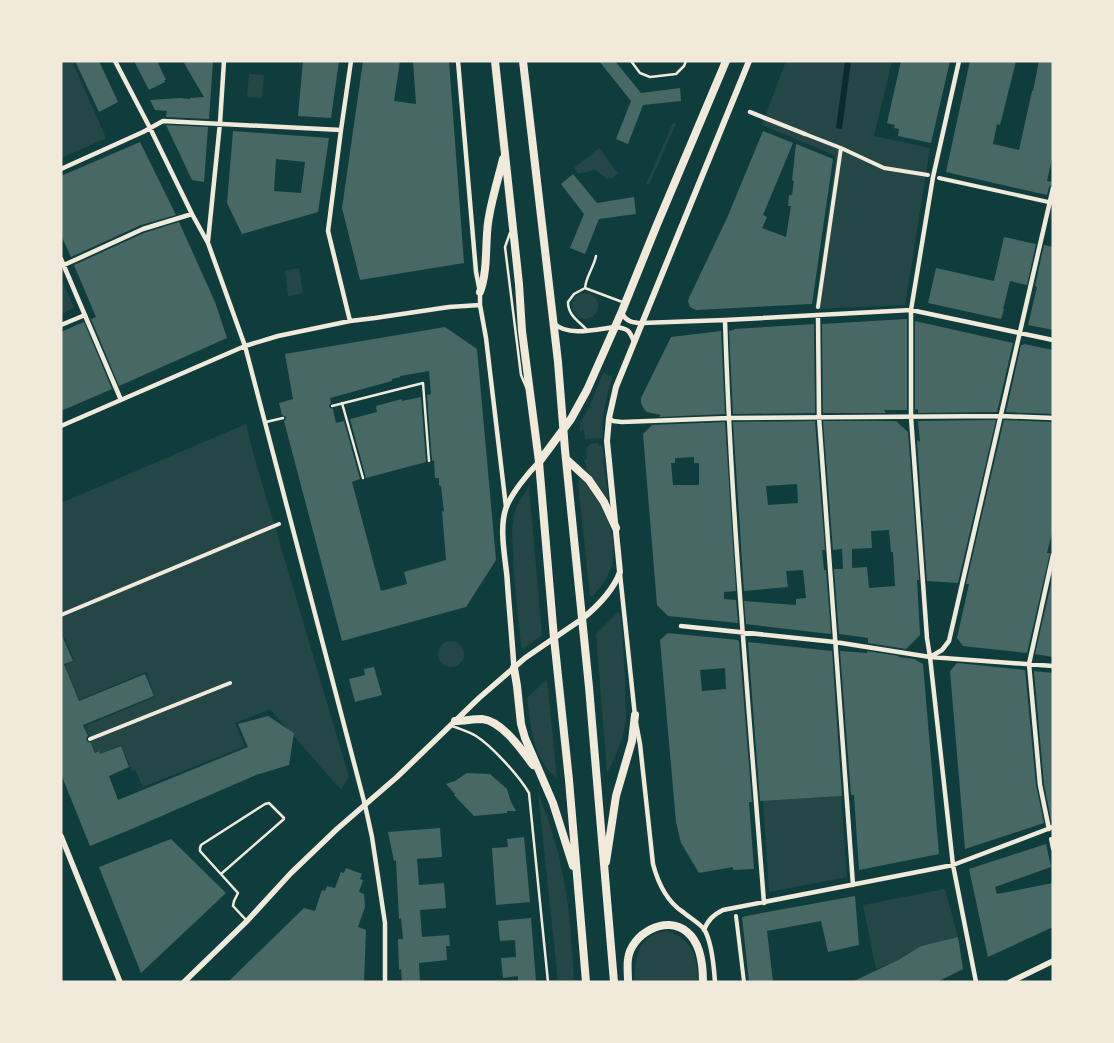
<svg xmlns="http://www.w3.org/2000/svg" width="1114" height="1043" viewBox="0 0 1114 1043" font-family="'Source Serif 4',serif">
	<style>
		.green { fill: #244646 }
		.water { fill: #0a2a2b }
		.building { fill: #486865; fill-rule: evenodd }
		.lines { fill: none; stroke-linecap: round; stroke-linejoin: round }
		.service { stroke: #f1e9da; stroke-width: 2.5 }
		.pedestrian { stroke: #f1e9da; stroke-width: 4 }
		.minor { stroke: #f1e9da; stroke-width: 4.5 }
		.tertiary { stroke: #f1e9da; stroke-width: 5.5 }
		.secondary { stroke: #f1e9da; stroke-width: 6 }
		.primary { stroke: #f1e9da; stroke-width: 8 }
	</style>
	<rect width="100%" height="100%" fill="#0f3d3e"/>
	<path class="green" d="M61,61H72L106,138L61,158Z
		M786,61H892L874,136L930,148L905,305L815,309L836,156L762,125Z
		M249,74L264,75L262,98L247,97Z
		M673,123L676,124L649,185L646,184Z
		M599,148L618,173L613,178L607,179L595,170L578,174L574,168Z
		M299,268L303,293L288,296L285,271Z
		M61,278L74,308L61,314Z
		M572 306a13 13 0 1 1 26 0a13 13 0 1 1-26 0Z
		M603,373L610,376L613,375C606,397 602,415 602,438L585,439L584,429L580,432V424L591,403Z
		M246,424L254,456L349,777L341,790L270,709L235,723L245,746L143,787L135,770L132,771L121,745L100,754L99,751L95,752L85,726L155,697L146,672L79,700L65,665L74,661L65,638L61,639V503Z
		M598,443L599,446L602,445L608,497L607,498L585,469L587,468L584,460L587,459L586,450L590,444Z
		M579,478C602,488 619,542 612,565C609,578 600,587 592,597L590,596L578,483Z
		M529,486L542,635L523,649L521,645L514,576L512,531L514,513L519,502Z
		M618,612L621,616L625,678L626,722L622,739L612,764L607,772L596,634Z
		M438 654a13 13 0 1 1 26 0a13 13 0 1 1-26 0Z
		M547,679L557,778C532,758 531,727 527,698Z
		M538,792C551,825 561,858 566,893C571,922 572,952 574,982H558Z
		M841,796L847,877L769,892L763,801Z
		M945,889L958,937L921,946L900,959L876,969L863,905Z
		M667,931C694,938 696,958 699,982H634C636,957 637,934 667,931Z"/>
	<path class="water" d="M845,61H851L842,129L836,128Z"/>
	<path class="building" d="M75,61H99L118,102L99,112Z
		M134,61H157L166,80H164L165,82L149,90Z
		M191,61H213L209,119L166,117L167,111L155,110L150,100L180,98L190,99V98L204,97L184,63Z
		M303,61H339L331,118L298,116Z
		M363,61H400L394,101L416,104L413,61H449L464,263L360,280L342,208Z
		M599,61H615L641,93L680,88L681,101L643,105L628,144L616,139L631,101Z
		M901,61H950L931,143L898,136L899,129L894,128L895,125L887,123Z
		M970,61H1016L1000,125L997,124L993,144L1019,150L1032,91H1033L1039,61H1053V154L1047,181L1053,182V184L1049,187L1047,195L946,172Z
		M166,125L208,127L204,182L192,180Z
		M233,131L329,138L318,212L242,234L227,203ZM276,159L305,162L301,193L274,191Z
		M763,131L793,143L763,215L767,217L762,228L786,237L791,206H788L789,195H792L794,181L792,180L796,144L833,159L812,304L696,310L690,307L688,301L689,298L727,218Z
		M140,142L176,215L141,225L71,257L61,235V176Z
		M573,174L597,203L634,197L636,214L599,219L585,254L570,248L584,214L561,184Z
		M179,222L215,302L227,338L119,386L91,319L96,317L74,265L144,233Z
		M1004,237L1036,244L1027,285L1010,281L1003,309H1004L1001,319L928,303L936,268L994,281Z
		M1044,245L1053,247V330L1028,325L1037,287L1035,286Z
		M906,319H907V410H884L886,413H823L822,324Z
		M915,321L1013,343L997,412L918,413V409L915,410Z
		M84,322L112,389L61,411V332Z
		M814,324L815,413L733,414L729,331L734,330V329Z
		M445,327L477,349L496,560L466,607L342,641L284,421L286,419V417L282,415L279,403L293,399L285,354ZM429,371L431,394L427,395L432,461L434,460L435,478H439V485L441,486L444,512L442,511L446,560L404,572L407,584L381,591L352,482L360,479L344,421L336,423L333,409L329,407V405L331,403L330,398L392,381V379L400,377V376Z
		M721,331L725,414L659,417L661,415L647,412L644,409L641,403V398L671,337Z
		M1024,344L1053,350V414L1006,412L1021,345H1023Z
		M421,397L426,462L366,478L350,419L377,412L376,406L402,399V401Z
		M996,420L958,583L927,581L917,440L920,442L918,421Z
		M1004,420L1053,422V529L1047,553H1050L1027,653L963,646L957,638L969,584H966Z
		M815,421L825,550H822L824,570H826L831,633L830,634L746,624L744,601L796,605V599L806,598L803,570L786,571L788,587L744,591L733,422ZM797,484L798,503L768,505L766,486Z
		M823,421H896L908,432L919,580H917L920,635L906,649L868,643V638L839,634L834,569H843L842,549L833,550ZM889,530L891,552H893L895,586L869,588L867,567L852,568V549L872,548L871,531Z
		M725,422L736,591L724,592V599L736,600L738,623L668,616L657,605L643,434L652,425ZM694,457V463H699V485H673L671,463H675V458Z
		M1053,575V657L1035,654Z
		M61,633L73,661L64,664L79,701L145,674L154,696L83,725L88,736L86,738L87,741L91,743L95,753L99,751L100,754L121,746L129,767L109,776L118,800L248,747L238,724L268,716L294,733L289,765L256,775L127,831L90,846L61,774Z
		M668,633L738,640L739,642L752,802H749L754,869L733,870V867L699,873L681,843L676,822L660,640ZM725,668L726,689L702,691L700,670Z
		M748,642L832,651L842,796L760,801Z
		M840,651L867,653V651L899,656L898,657L914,659L923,664L939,854L859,870L854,795H851Z
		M957,663L1025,670L1036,785L1044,823L965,849L950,671Z
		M374,667L382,695L355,702L349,679L365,675L364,669Z
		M1034,671L1053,673V819L1051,820L1044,784Z
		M467,773L490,774L507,789L511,802L516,811H507V813L474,816L454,795L455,794L446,784L455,781Z
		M440,828L442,857L417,859L419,885L444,883L446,908L420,910L422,937L449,935L450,946H446L447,960L419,963L420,982H402L401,969L399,970L398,939H403L401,918L399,919L396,860L394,861L388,832Z
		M524,837L530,902L496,905L492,848L508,847L507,839Z
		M171,839L226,893L141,973L99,867Z
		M1046,844L1051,867L995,887L997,894L1053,883V927L988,957L969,869Z
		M346,868L362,874L360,879L363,880L359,892L364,894L365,907L358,927L366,930L364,982H228L304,908L315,911L322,890L325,891L327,886L335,888L341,872L344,873Z
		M855,896L859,945L828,952L821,921L767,931L773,982H749L742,917L762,913Z
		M531,918L536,982H518V976L503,978L501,958L516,957L515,940L500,941L498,921Z
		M958,937L963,969L937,982H852L900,959L921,946Z"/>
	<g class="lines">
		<path class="service" d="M631,61L640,73L650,77L676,74L684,66L686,61
			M510,233L505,247L521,375L527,389
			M585,288C586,276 594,267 596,256
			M587,330C579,321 568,316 568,302L574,294L585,288L625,303
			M342,403L363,478
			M332,406L423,383L429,461
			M266,422L283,418
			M450,725C459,729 468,731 476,736C492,746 519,776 529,793L548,982
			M221,874L284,819V818L269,803L265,804L201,845L200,848V851L238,893L234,901L233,906L247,921"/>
		<path class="pedestrian" d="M805,134L841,148L884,168L928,175
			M939,178L1053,203
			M818,307L841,148
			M61,615L279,524
			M90,739L230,683
			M1051,839L1053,849
			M736,916L744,982"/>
		<path class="minor" d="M115,61L150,128L192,214L208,243L245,346L365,805L372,837L385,923V982
			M458,61L476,272L480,292V305L486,338L506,507
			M959,61L933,177L911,310V417L927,638L930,657L953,865L976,982
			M750,112L805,134
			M61,169L143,132L163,121L341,130
			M208,241L220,123L224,61
			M61,259L121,400
			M64,265L143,229L192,214
			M622,313C626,322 634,323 642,323L725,320L911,310L1053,340
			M818,316L819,417L853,885
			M725,320C731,515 749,709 764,903
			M350,321L328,231L341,130L351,61
			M555,324C568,337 598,329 615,327C628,328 630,331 634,342
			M61,325L85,315
			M609,418L613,421L622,422L729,418L1000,416L1053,418
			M61,426L245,346L278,336L350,321L375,318L449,307L480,305
			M620,574L635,716
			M681,626L835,642L930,657L1053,666
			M930,657L942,650L949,641L1053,188
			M636,723L640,744L653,864C658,883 666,901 683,912C690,918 698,922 704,929C712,942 714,967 715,982
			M1049,829L1040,785L1029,664L1053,555
			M704,930C708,920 713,915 723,910L953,865L1053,827"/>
		<path class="tertiary" d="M514,668C512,638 509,607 507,577C505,556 499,528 506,508C511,494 528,473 539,462
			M61,836L120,982
			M184,982L247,921L291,873L337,829L397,777L479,698L525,658L582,619
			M1010,982L1053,961"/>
		<path class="secondary" d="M582,619C598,606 613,591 620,572L607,441L609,418L616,387L749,61"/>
		<path class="primary" d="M495,61L519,284L522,331L539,462L554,638L569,780L586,982
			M523,61L558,362L565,450L589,687L614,982
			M480,292C488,270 485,246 488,223C491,201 498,180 503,159
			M566,459L589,480L604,502L616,528
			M539,462L571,419L587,390L622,311L656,227L726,61
			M514,668L517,686L521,724L525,738L553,803L573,866
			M455,721C464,721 473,719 482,719C502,721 522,750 533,765
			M606,862L616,796L632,741L635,715
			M628,982C628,974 627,966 628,959C631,934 666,914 687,932C701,943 703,966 703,982"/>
	</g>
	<rect width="1114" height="1043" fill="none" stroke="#f1e9da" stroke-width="125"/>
</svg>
